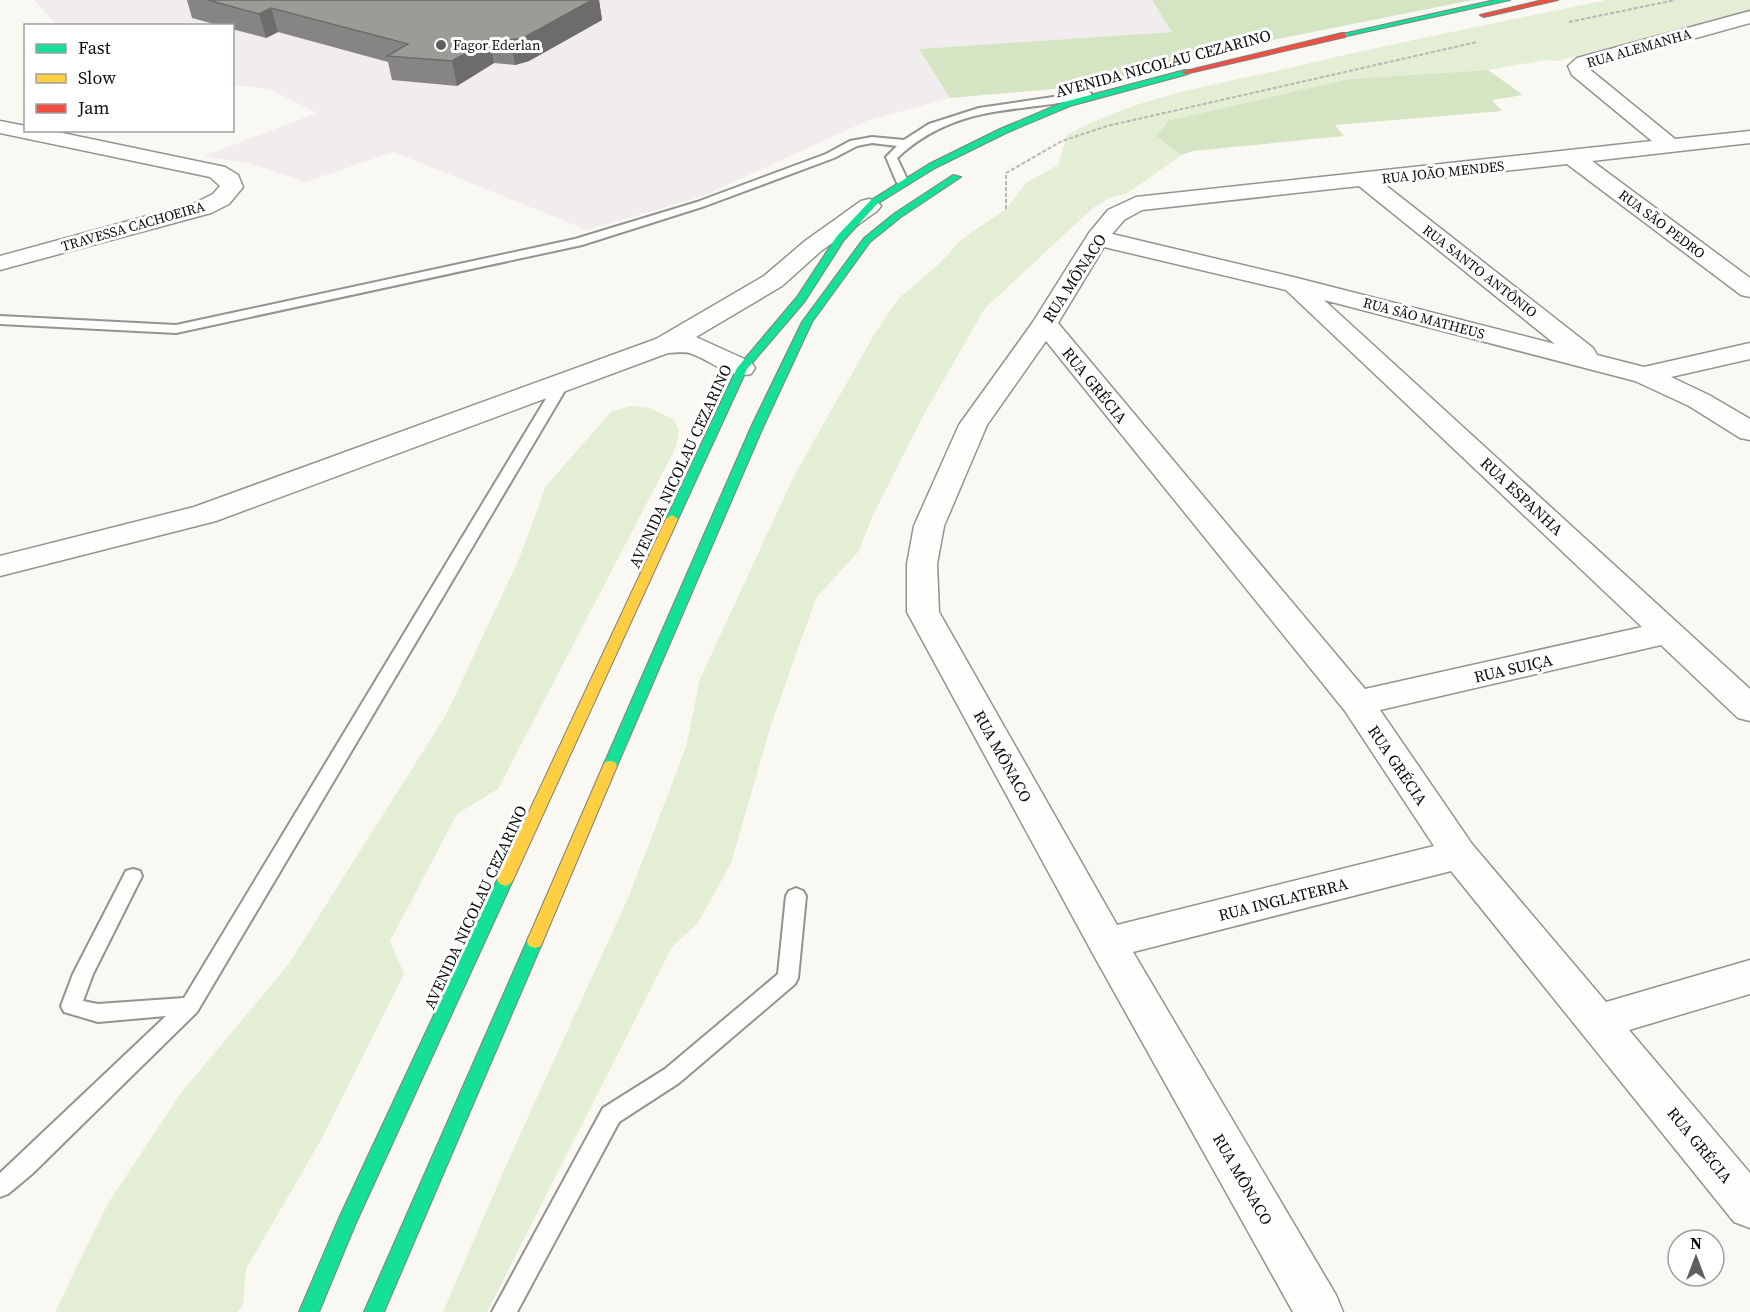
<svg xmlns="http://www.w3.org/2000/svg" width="1750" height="1312" viewBox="0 0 1750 1312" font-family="'Source Serif 4',serif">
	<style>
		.industrial { fill: #f1ecee }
		.green { fill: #e3eed4 }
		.forest { fill: #d5e4c3 }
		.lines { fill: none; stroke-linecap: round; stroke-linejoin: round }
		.lane-casing { stroke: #949390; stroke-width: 4 }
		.street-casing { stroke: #949390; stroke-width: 3 }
		.fast-casing { stroke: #81807d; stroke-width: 2 }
		.slow-casing { stroke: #81807d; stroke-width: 2 }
		.jam-casing { stroke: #81807d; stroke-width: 2 }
		.path { stroke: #b8b7b6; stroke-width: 2; stroke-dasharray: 4 2; stroke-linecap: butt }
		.lane { fill: #fefefd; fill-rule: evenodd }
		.street { fill: #fefefd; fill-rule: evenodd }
		.fast { fill: #16e098; fill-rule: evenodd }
		.slow { fill: #ffcf43; fill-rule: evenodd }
		.jam { fill: #f24e42; fill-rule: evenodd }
		.wall { fill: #878583 }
		.shaded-wall { fill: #6e6c6a }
		.building { fill: #9d9b98; stroke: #6e6c6a; stroke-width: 1.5 }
		.poi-dot { fill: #605f5d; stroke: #fff; stroke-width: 2 }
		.labels { text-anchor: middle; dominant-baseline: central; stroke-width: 6; stroke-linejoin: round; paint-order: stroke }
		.far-poi-label { font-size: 14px; fill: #0d0d0d; stroke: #fff; text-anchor: start }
		.far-street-label { font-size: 14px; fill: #0d0d0d; stroke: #fff }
		.street-label { font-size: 16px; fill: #0d0d0d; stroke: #fff }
	</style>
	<rect width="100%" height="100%" fill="#faf8f2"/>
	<path class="industrial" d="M34,0H1152L1173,32L919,49L950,98L869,120L703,196L587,230L394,152L305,182L251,164L204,156L317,113L269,89L233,85L232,26L57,25Z"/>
	<path class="green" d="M1606,0H1750V11L1557,61L1545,60L1488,70L1350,79L1156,136L1181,155L1128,193L1109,198L1093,208L985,308L924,414L872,517L859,551L816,598L771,725L731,863L698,923L672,947L487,1312H443L508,1161L629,896L686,747L700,679L794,476L874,335L899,298L940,263L962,239L1006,209L1026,183L1058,165L1067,135C1133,99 1203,87 1276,71C1385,45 1495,23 1606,0Z
		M630,406L649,408L673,419L679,430L676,447L498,789L457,814L390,941L404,974L322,1138L246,1269L243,1305L237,1312H55L107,1205L181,1093L288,965L446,715L519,559L546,486L611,412Z"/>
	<path class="forest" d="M1152,0H1473L1273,40L1088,86L950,98L919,49L1172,32Z
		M1488,70L1523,95L1492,100L1502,111L1335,125L1344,136L1193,151L1181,155L1156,136L1169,121L1350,79Z"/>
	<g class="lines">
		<defs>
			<path id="lane" d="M1087,92L1091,93V97C1017,114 958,102 897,158L909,183L903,186L897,183L886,157L897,146L872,143L857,146L834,158L705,206L582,245L176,333L0,324V316L176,325L575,239L697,202L826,154L850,141L872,137L904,140L929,124L979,108Z
				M563,378L570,382L197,1012L32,1174L8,1194L0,1197V1173L166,1016L98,1022L64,1012L61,1006L73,974L126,871L133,869L140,871L142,876L93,974L83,1001L98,1004L184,998L556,382Z
				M796,888L803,891L806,896L798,978L795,984L679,1083L619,1122L517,1312H492L603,1108L665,1069L778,974L786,896L789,891Z"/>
			<path id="street" d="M1750,11V23L1588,68L1675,139L1750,131V143L1592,161L1750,278V297L1741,295L1567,164L1384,184L1593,348L1597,355L1644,367L1750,343V359L1671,377L1709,395L1750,419V440L1740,438L1689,406L1635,381L1324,300L1750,689V721L1738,718L1661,645L1380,710L1472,844L1606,1002L1750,960V994L1629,1030L1750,1173V1228L1734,1222L1451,871L1133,952L1336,1295L1343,1312H1293L1093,954L907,612V564L914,526L959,425L1033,322L1089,233L1108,210L1136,197L1652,141L1572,75L1568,66L1577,58ZM1359,186L1555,344L1293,277L1112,234L1124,220L1142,210ZM1104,247L1286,290L1642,627L1365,689L1058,323ZM1046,341L1345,711L1434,846L1117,925L939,612L937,564L944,526L987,425Z
				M0,121L26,126V130H48L225,167L238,175L243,187L229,204L211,213L0,270V256L195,203L213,194L220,186L210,177L0,133Z
				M869,199L877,201L881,206L877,211L821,251L782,286L696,337L751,362L755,368L751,374C729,379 712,361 692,354C685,351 676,353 668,353L216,521L0,576V556L194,507L656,339L764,276L805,241L861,201Z"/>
			<path id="fast" d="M1495,0H1510L1342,37L1338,35Z
				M1185,70H1188V74L1070,106L1006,133L935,168L877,204L844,240L805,301L747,369L678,519L672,523L668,522L666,519L737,368L797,297L837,236L871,200L929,164L1000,129L1064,102Z
				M953,175L961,177L901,217L870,242L812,322L764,425L617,766L615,770H605L603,766L752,425L802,322L864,238L895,213Z
				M505,874L510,876L513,880L355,1225L319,1312H299L340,1216L497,880L500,876Z
				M535,934L541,936L543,941L384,1312H364L527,941L529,936Z"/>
			<path id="slow" d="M672,515L678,519L513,880L510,884L505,886L500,884L497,880L666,519Z
				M610,761L615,762L617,766L543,941L541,946L535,948L529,946L527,941L603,766L605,762Z"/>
			<path id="jam" d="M1543,0H1558L1484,17L1480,15Z
				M1342,33H1345V37L1185,74L1181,72Z"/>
		</defs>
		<use href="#lane" class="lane-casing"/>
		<use href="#street" class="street-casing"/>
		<use href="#fast" class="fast-casing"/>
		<use href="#slow" class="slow-casing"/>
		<use href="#jam" class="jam-casing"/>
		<path class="path" d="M1569,22L1675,0
			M1006,209V173L1062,141L1107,126L1477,42"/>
		<use href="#lane" class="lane"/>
		<use href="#street" class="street"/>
		<use href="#fast" class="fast"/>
		<use href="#slow" class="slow"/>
		<use href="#jam" class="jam"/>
	</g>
	<path class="wall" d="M187,0H599L602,20L529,61L515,65L494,63L457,86L392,80L388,62L278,32L266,38L232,29V26H221L192,18Z"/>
	<path class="shaded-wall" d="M592,0H599L602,20L529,61L515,65L511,40Z
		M271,8L278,32L266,38L259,14Z
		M490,39L494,63L457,86L452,61Z"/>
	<path class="building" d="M208,0H592L525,37L511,40L490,39L452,61L387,56L408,44L271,8L259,14Z"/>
	<circle class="poi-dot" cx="441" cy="45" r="6"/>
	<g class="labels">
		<g class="far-poi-label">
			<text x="453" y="45">Fagor Ederlan</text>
		</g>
		<g class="far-street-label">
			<text transform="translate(1639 48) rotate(-16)">RUA ALEMANHA</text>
			<text transform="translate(1443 172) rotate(-6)">RUA JOÃO MENDES</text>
			<text transform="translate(1662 224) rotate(37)">RUA SÃO PEDRO</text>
			<text transform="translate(133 226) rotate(-16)">TRAVESSA CACHOEIRA</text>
			<text transform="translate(1480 271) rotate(38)">RUA SANTO ANTÔNIO</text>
			<text transform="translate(1424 318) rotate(15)">RUA SÃO MATHEUS</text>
		</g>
		<g class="street-label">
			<text transform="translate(1163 63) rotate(-15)">AVENIDA NICOLAU CEZARINO</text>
			<text transform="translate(1074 278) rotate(-57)">RUA MÔNACO</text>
			<text transform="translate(1095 385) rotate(51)">RUA GRÉCIA</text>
			<text transform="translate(680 466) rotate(-65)">AVENIDA NICOLAU CEZARINO</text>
			<text transform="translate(1522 496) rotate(43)">RUA ESPANHA</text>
			<text transform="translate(1513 668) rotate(-13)">RUA SUIÇA</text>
			<text transform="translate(1003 756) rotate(61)">RUA MÔNACO</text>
			<text transform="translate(1398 765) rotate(56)">RUA GRÉCIA</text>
			<text transform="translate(1283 899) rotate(-14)">RUA INGLATERRA</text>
			<text transform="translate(475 907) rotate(-65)">AVENIDA NICOLAU CEZARINO</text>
			<text transform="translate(1700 1145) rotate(51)">RUA GRÉCIA</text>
			<text transform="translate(1243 1179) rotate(60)">RUA MÔNACO</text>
		</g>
	</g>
	<rect x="24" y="24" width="210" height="108" fill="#ffffff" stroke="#9e9e9e" stroke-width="1.5"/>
	<rect x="36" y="44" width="30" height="9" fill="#16e098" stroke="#9e9e9e" stroke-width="1.5"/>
	<text x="78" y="54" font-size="18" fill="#0d0d0d">Fast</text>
	<rect x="36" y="74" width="30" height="9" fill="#ffcf43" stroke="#9e9e9e" stroke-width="1.5"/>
	<text x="78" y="84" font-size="18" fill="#0d0d0d">Slow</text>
	<rect x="36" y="104" width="30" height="9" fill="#f24e42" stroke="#9e9e9e" stroke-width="1.5"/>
	<text x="78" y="114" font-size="18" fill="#0d0d0d">Jam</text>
	<g transform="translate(1696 1258)"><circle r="28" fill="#ffffff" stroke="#9e9e9e" stroke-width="1.5"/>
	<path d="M0-4.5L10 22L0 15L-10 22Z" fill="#605f5d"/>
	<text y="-9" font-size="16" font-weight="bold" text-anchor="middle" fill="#0d0d0d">N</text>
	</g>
</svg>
